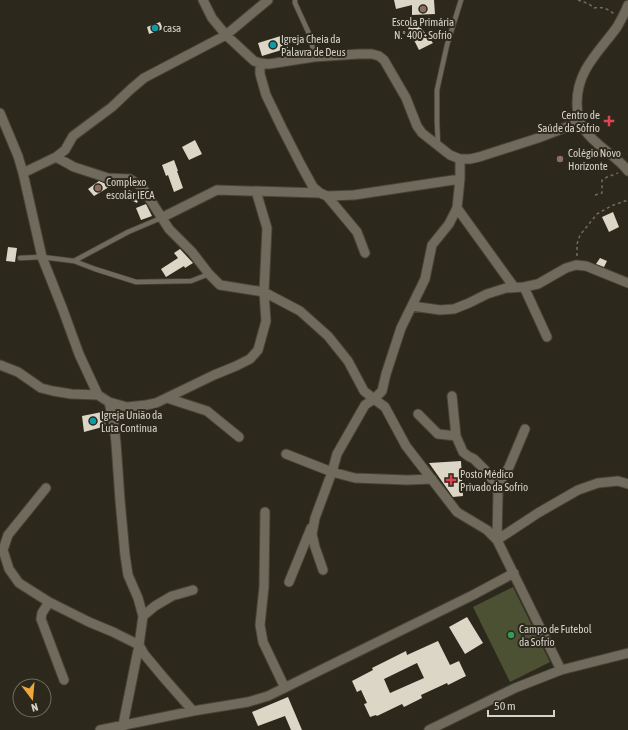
<svg xmlns="http://www.w3.org/2000/svg" width="628" height="730" viewBox="0 0 628 730" font-family="'Asap Condensed',sans-serif">
	<style>
		.green { fill: #4b5132 }
		.building { fill: #dcd6c6; fill-rule: evenodd }
		.lines { fill: none; stroke-linecap: round; stroke-linejoin: round }
		.lane-casing { stroke: #484339; stroke-width: 6 }
		.street-casing { stroke: #484339; stroke-width: 11 }
		.path { stroke: #706c61; stroke-width: 1.5; stroke-dasharray: 3 3; stroke-linecap: butt }
		.lane { stroke: #706a5c; stroke-width: 4.5 }
		.street { stroke: #706a5c; stroke-width: 9 }
		.education-dot { fill: #8d6e63; stroke: #2d281c; stroke-width: 1.5 }
		.culture-dot { fill: #0f9aa8; stroke: #2d281c; stroke-width: 1.5 }
		.health-dot { fill: #e0444e; stroke: #2d281c; stroke-width: 1.5 }
		.leisure-dot { fill: #2e9e5b; stroke: #2d281c; stroke-width: 1.5 }
		.labels { text-anchor: middle; dominant-baseline: central; stroke-width: 4; stroke-linejoin: round; paint-order: stroke }
		.poi-label { font-size: 11px; fill: #d5d2ca; stroke: #2d281c; text-anchor: start }
	</style>
	<rect width="100%" height="100%" fill="#2d281c"/>
	<path class="green" d="M513,587L550,662L510,682L473,607Z"/>
	<path class="building" d="M394,0H434L435,14L412,15V5L396,9Z
		M160,22L163,29L149,34L147,27Z
		M416,22L433,43L419,50L407,26Z
		M284,35L288,48L262,56L258,43Z
		M195,140L202,154L189,160L182,147Z
		M174,160L178,171H177L183,188L174,192L168,175L166,176L162,165Z
		M99,181L106,184L109,187L94,196L88,189Z
		M129,190L140,196L137,203L125,197Z
		M146,204L152,216L141,220L136,208Z
		M613,212L619,227L609,232L602,217Z
		M8,247L17,248L15,262L6,261Z
		M180,249L193,263L185,268L184,266L166,277L161,269L178,258L174,253Z
		M600,258L607,261L604,267L596,264Z
		M102,412L106,426L84,432L82,416Z
		M461,461L463,496L453,497L429,463Z
		M467,617L483,643L465,654L449,627Z
		M438,641L450,665L459,661L466,676L448,685L447,683L421,695L422,698L404,707L402,704L377,716L376,715L370,717L364,704L367,703L361,690L357,692L352,681L373,670L372,668L406,651L407,655ZM417,663L424,678L390,693L384,679Z
		M288,697L302,730H291L285,716L258,726L252,712Z"/>
	<g class="lines">
		<defs>
			<path id="lane" d="M295,0V3L311,38L314,57
				M438,145L437,122V90L447,45L461,0
				M20,258L42,257L74,261L95,269L136,282L191,281L209,274
				M74,261L128,232L161,218"/>
			<path id="street" d="M203,0L212,18L226,35L254,61L260,63L269,64L314,57L359,54H372L379,56L384,60L406,98L417,126L422,133L450,155L460,159H470L479,157L538,138L580,122
				M628,5C625,13 621,20 617,27C599,52 577,70 577,103C577,112 579,122 584,129C595,146 616,155 628,171
				M260,63V74L266,95L282,128L301,165L313,187L320,193L327,196L354,195L460,179
				M0,113L18,156L23,173L42,257L50,277L63,310L79,354L98,395L109,402L114,425L116,443L120,500L125,555L128,575L138,598L143,616L139,645L122,730
				M56,157L74,167L108,178L130,179L142,187L169,229L192,252L209,274L220,285L264,292L300,311L328,336L348,361L364,391L374,399L365,405L337,454L332,472L315,518L312,534L315,547L323,570
				M460,159V179L457,208L449,224L432,245L425,279L401,328L386,374L382,391L374,399L385,407L406,446L457,512L487,530L497,540L561,670
				M23,173L56,157L65,150L73,136L112,107L131,89L144,78L226,35L268,0
				M327,196L357,232L365,253
				M457,208L514,287
				M161,218L217,190L320,193
				M524,287L547,337
				M412,306L440,310L454,309L469,303L487,294L506,288L524,287L538,284L566,268L576,265L586,266L628,283
				M0,365L18,372L41,388L53,391L71,394L98,395
				M452,396L456,436L463,452L468,456L474,459L485,470L494,482L498,493
				M167,398L207,411L239,437
				M109,402L127,407L146,405L156,403L214,375L236,366L250,359L258,350L266,321L264,292L267,228L256,191
				M418,414L438,434L456,436
				M286,454L332,472L355,478L407,480L432,479
				M46,488L8,535L3,550L9,569L19,583L49,602L89,622L113,632L139,645L144,654L164,678L193,711
				M265,512L264,587L260,625L263,642L285,688
				M497,540L538,513L578,490L598,483L618,481L628,484
				M497,540L498,493L500,482L509,467L525,429
				M289,582L311,528
				M49,602L42,613L41,619L64,680
				M143,616L155,606L172,596L193,590
				M100,730L193,711L248,702L268,696L473,595L514,573
				M429,730L515,688L561,670L628,653"/>
		</defs>
		<use href="#lane" class="lane-casing"/>
		<use href="#street" class="street-casing"/>
		<path class="path" d="M578,0L589,4L594,8C602,6 608,9 614,14
			M595,195L602,193V180L607,177L618,173
			M577,256V244L580,235L597,214L611,206L628,200"/>
		<use href="#lane" class="lane"/>
		<use href="#street" class="street"/>
	</g>
	<g class="education-dot">
		<circle cx="423" cy="9" r="4"/>
		<circle cx="560" cy="159" r="4"/>
		<circle cx="98" cy="188" r="4"/>
	</g>
	<g class="culture-dot">
		<circle cx="155" cy="28" r="4"/>
		<circle cx="273" cy="45" r="4"/>
		<circle cx="93" cy="421" r="4"/>
	</g>
	<g class="health-dot">
		<path d="M607 115h4v4h4v4h-4v4h-4v-4h-4v-4h4z"/>
		<path d="M449 474h4v4h4v4h-4v4h-4v-4h-4v-4h4z"/>
	</g>
	<circle class="leisure-dot" cx="511" cy="635" r="4"/>
	<g class="labels">
		<g class="poi-label">
			<text x="423" y="22" text-anchor="middle">Escola Primária<tspan x="423" dy="13">N.º 400 - Sofrio</tspan></text>
			<text x="163" y="28">casa</text>
			<text x="281" y="39">Igreja Cheia da<tspan x="281" dy="13">Palavra de Deus</tspan></text>
			<text x="600" y="115" text-anchor="end">Centro de<tspan x="600" dy="13">Saúde da Sófrio</tspan></text>
			<text x="568" y="153">Colégio Novo<tspan x="568" dy="13">Horizonte</tspan></text>
			<text x="106" y="182">Complexo<tspan x="106" dy="13">escolar IECA</tspan></text>
			<text x="101" y="415">Igreja União da<tspan x="101" dy="13">Luta Continua</tspan></text>
			<text x="460" y="474">Posto Médico<tspan x="460" dy="13">Privado da Sofrio</tspan></text>
			<text x="519" y="629">Campo de Futebol<tspan x="519" dy="13">da Sofrio</tspan></text>
		</g>
	</g>
	<g transform="translate(32 698) rotate(164)"><circle r="19" fill="#2d281c" stroke="#706c62"/>
	<path d="M0-3L7 15L0 10L-7 15Z" fill="#efa73e"/>
	<text y="-6" font-size="11" font-weight="bold" text-anchor="middle" fill="#d5d2ca">N</text>
	</g>
	<path d="M488 710v6h66v-6" fill="none" stroke="#d5d2ca" stroke-width="2"/>
	<text x="494" y="710" font-size="12" fill="#d5d2ca" stroke="#2d281c" stroke-width="3" paint-order="stroke">50 m</text>
</svg>
